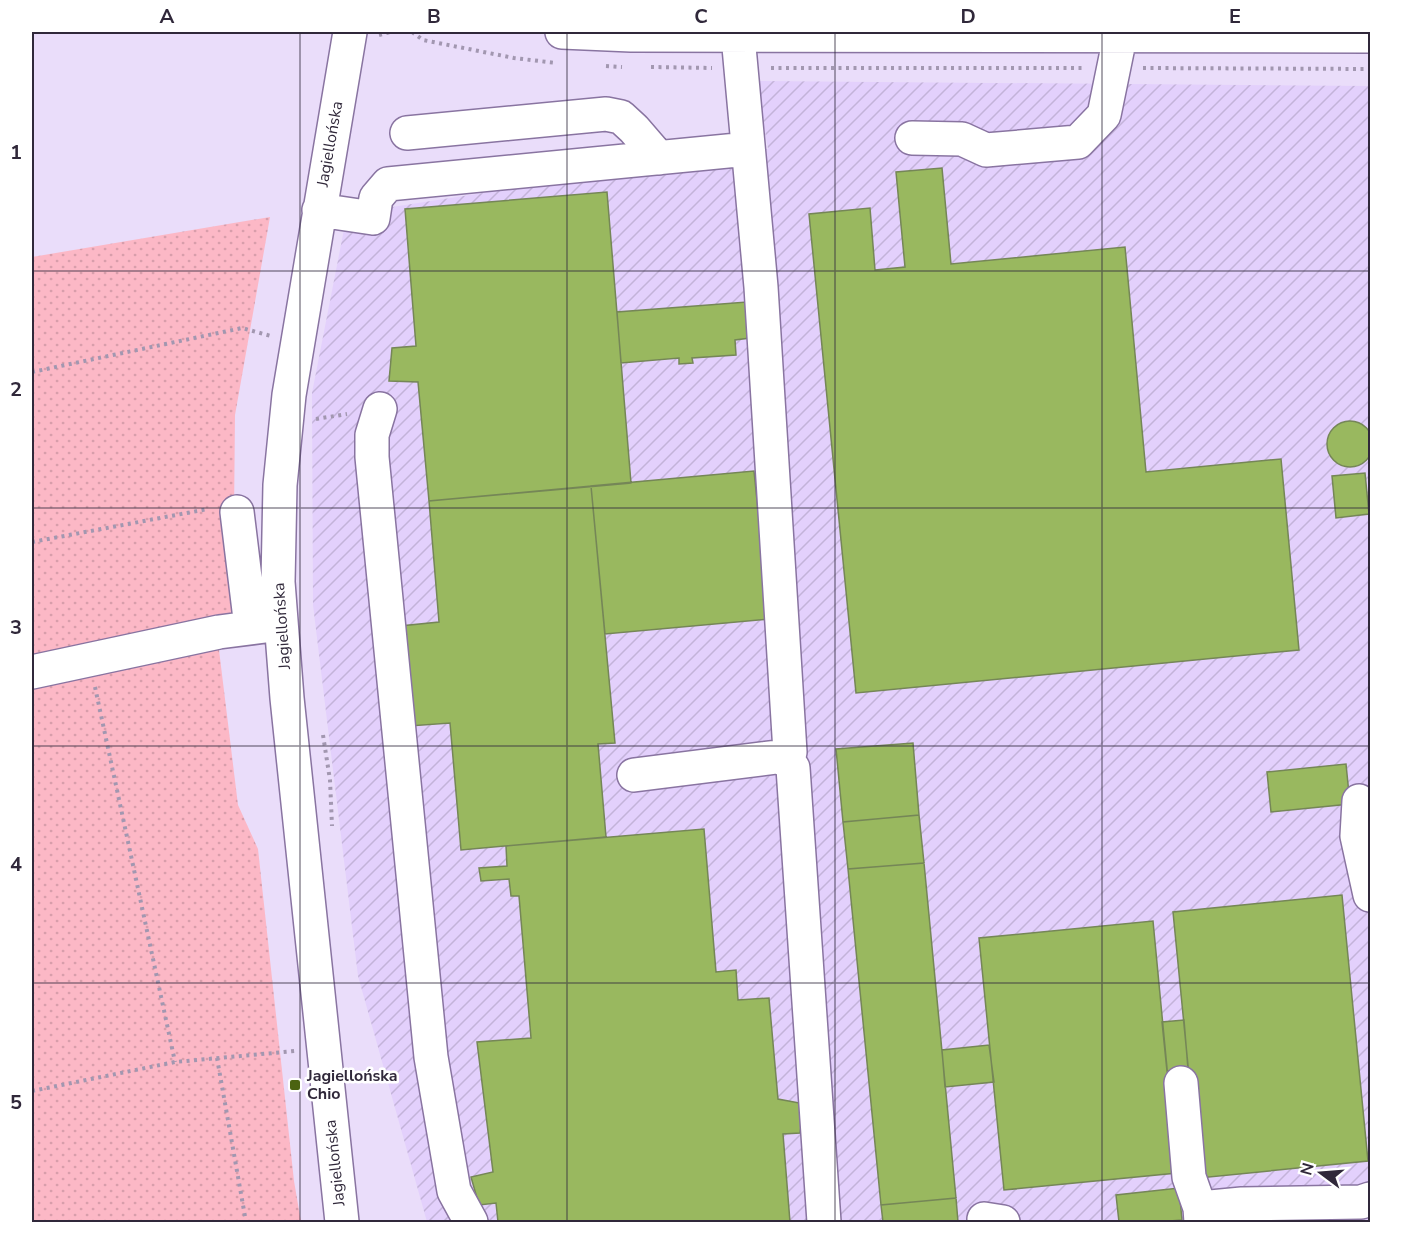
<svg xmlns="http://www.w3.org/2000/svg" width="1402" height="1254" viewBox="0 0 1402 1254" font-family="'Nunito Sans',sans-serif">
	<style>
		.industrial { fill: url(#industrial-furrows) }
		.park { fill: url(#park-dots) }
		.building { fill: #99b85f; stroke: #758657; stroke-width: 1.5 }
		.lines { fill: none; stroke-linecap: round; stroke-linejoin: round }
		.minor-casing { stroke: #8974a1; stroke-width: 36 }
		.path { stroke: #a297b0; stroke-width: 4; stroke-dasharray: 3 4.5; stroke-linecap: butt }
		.minor { stroke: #fff; stroke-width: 33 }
		.grid { fill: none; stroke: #30283a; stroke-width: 1.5; stroke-opacity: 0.55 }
		.poi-dot { fill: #4b6311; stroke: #fff; stroke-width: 2 }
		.labels { text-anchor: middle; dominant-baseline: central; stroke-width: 5; stroke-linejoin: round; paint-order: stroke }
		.street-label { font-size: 16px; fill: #30283a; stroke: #fff }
		.poi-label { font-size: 16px; font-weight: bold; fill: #30283a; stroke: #fff; text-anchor: start }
		.neatline { fill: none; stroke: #30283a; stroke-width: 2 }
		.grid-label { font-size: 20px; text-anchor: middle; font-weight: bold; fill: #30283a }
	</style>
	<defs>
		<pattern id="industrial-furrows" width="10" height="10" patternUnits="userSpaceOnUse" patternTransform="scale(1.5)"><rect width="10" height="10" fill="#e3d0fc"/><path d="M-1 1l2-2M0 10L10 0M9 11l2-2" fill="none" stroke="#c3b3d9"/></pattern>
		<pattern id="park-dots" width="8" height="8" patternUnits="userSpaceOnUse" patternTransform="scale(1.5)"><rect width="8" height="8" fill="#fcb8c6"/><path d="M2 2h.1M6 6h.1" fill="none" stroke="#d89eab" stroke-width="1.8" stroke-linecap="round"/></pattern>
	</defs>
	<rect width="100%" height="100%" fill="#eaddfa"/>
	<path class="industrial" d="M756,81L1370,86V1222H427L358,976L313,605L312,393L347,214L768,149Z"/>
	<path class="park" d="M270,217L235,415L233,619L219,650L238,805L258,849L294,1181L301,1222H32V257Z"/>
	<path class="building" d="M942,168L951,264L1125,247L1146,472L1281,459L1299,650L856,693L809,214L870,208L875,270L905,267L896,172Z
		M607,192L631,483L429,501L418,382L389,381L392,348L416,346L405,209Z
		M747,302L750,338L735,340L736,355L692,358L693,363L679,364V358L621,363L617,312Z
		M1327 444a23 23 0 1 1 46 0a23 23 0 1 1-46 0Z
		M754,471L769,619L605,634L591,486Z
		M1365,473L1369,514L1336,518L1332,476Z
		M591,486L615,743L598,744L606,837L461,850L450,723L409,726L400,626L439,622L429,501Z
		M913,743L919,815L843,822L836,749Z
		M1346,764L1350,804L1271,812L1267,772Z
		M919,815L924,863L848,869L843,822Z
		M704,829L716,972L736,970L738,1000L769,998L778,1099L805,1104L800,1133L783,1134L790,1222H498L496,1203L479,1205L471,1177L493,1172L477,1042L531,1038L519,896H511L509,879L481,881L479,868L507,866L506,846Z
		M924,863L956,1198L881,1205L848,869Z
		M1342,895L1368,1161L1199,1178L1173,912Z
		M1153,921L1177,1173L1004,1190L979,938Z
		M1184,1020L1188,1069L1167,1071L1162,1022Z
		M989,1045L994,1082L945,1087L942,1050Z
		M1179,1188L1182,1220L1157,1222H1119L1116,1195Z
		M956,1198L958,1222H883L881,1205Z"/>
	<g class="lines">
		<defs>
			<path id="minor" d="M562,32L631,35L1370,36
				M738,36L761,287L790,752L788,760
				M407,133L606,114L621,117L634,129L659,158
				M912,138L962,139L986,150L1078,142L1104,115L1121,32
				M319,210L373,218L376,198L388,184L748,149
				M380,409L372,435V457L431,1057L454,1191L471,1222
				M237,512L251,627
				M32,672L219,632L281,624
				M634,775L777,757L788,760L793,768L824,1222
				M1359,801L1357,836L1370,895
				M1181,1083L1189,1177L1200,1208L1201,1222
				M1200,1208L1242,1204L1361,1202L1370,1199
				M984,1219L1003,1222
				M342,1222L287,698L278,582L280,485L289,395L350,32"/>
		</defs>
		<use href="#minor" class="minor-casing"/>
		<path class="path" d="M412,32L423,40L514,58L556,63
			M379,35L390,32
			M606,66L622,67
			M651,67L712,68
			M771,68H1084
			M1143,68L1370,69
			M32,372L242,328L271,336
			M316,419L347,414
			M32,542L208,509
			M95,687L175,1062
			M323,735L330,780L332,826
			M217,1058L246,1222
			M32,1091L175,1062L295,1051"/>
		<use href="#minor" class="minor"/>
	</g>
	<path class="grid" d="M300,32V1222M567,32V1222M835,32V1222M1102,32V1222M32,271H1370M32,508H1370M32,746H1370M32,983H1370"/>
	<rect class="poi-dot" x="289" y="1079" width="12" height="12" rx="3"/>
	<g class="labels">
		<g class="street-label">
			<text transform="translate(330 144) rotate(-80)">Jagiellońska</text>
			<text transform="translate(282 626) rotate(-94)">Jagiellońska</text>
			<text transform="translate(335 1163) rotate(-96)">Jagiellońska</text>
		</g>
		<g class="poi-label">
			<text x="307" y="1076">Jagiellońska<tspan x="307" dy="18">Chio</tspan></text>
		</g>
	</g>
	<rect width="1402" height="1254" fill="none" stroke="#ffffff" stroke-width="66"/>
	<g transform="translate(1321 1173) rotate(286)" stroke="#ffffff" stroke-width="4.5" paint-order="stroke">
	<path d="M0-4.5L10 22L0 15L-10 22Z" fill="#30283a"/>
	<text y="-9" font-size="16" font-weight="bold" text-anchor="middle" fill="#30283a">N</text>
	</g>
	<rect x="33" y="33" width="1336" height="1188" class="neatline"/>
	<g class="grid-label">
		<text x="167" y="23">A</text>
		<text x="434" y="23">B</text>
		<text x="701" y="23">C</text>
		<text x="968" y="23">D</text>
		<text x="1235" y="23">E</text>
		<text x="16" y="159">1</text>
		<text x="16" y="396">2</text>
		<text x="16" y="634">3</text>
		<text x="16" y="871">4</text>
		<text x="16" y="1109">5</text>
	</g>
</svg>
